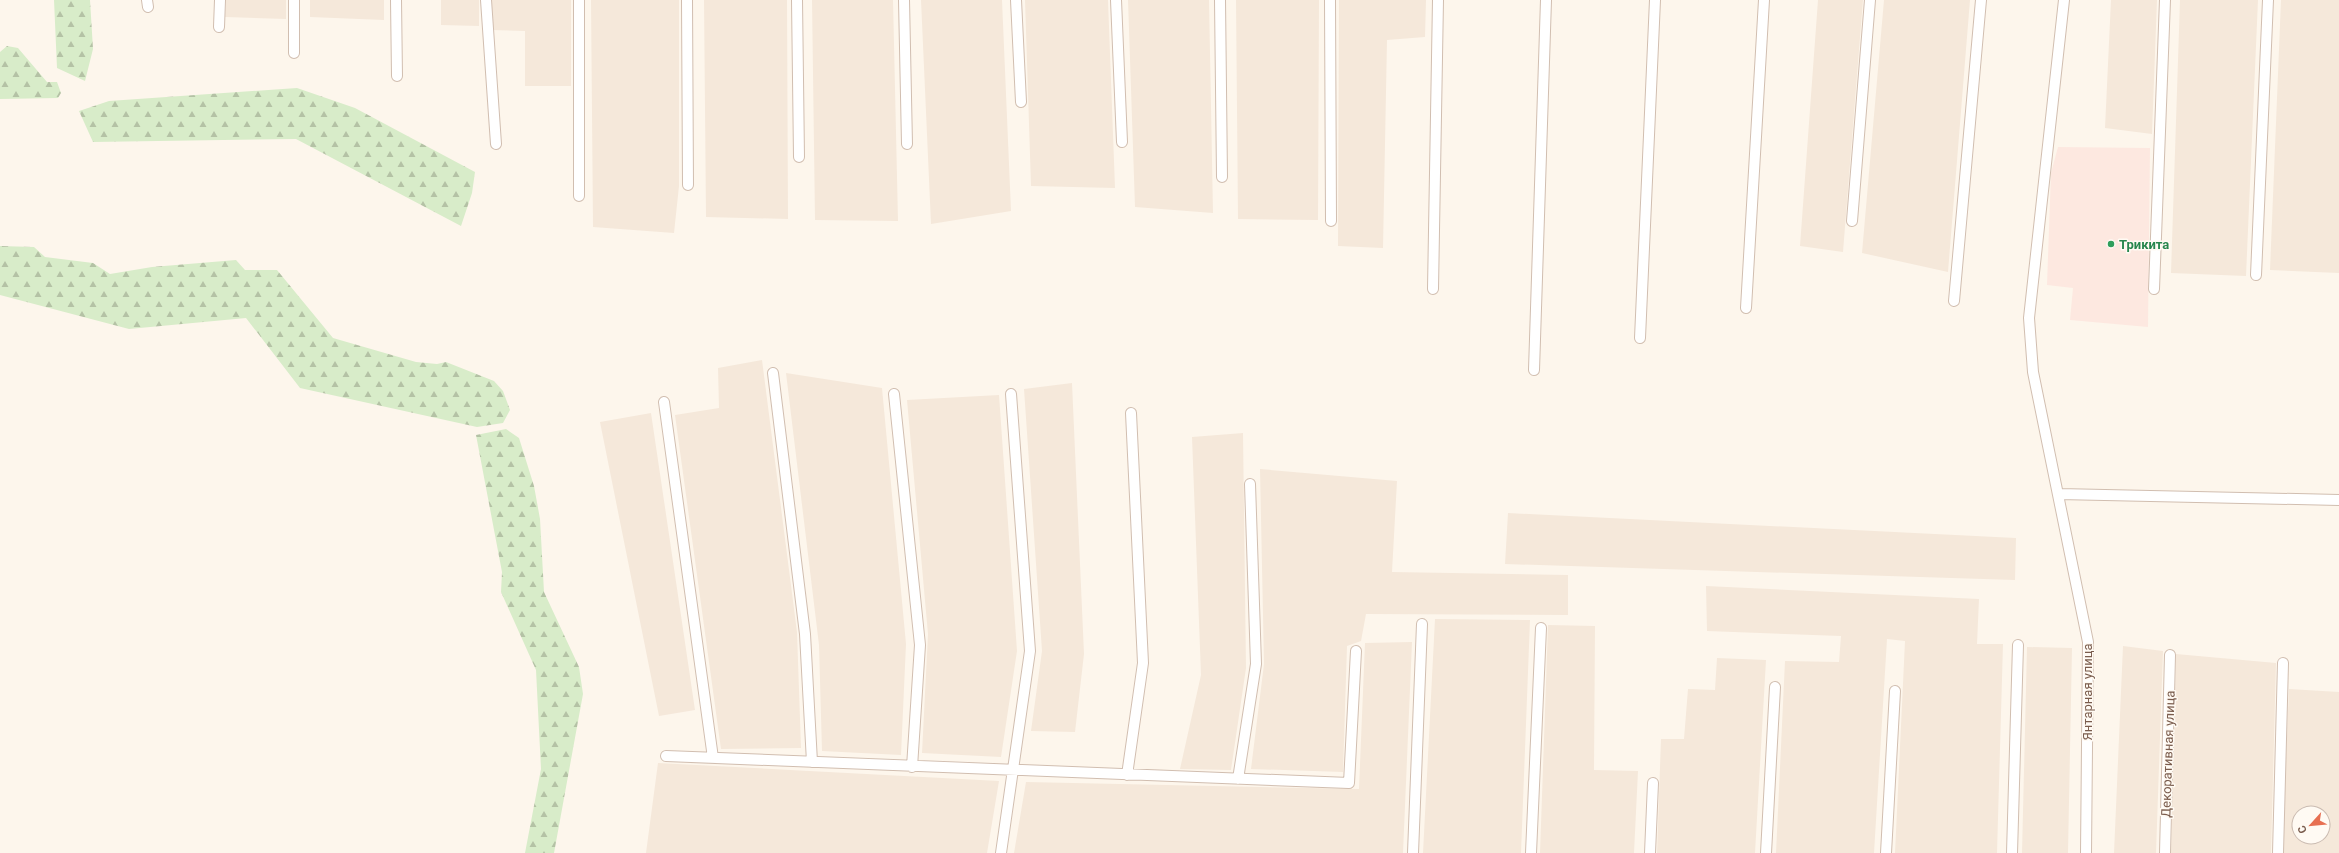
<svg xmlns="http://www.w3.org/2000/svg" width="2339" height="853" viewBox="0 0 2339 853" font-family="Roboto,sans-serif">
	<style>
		.residential { fill: #f5e8da; fill-rule: evenodd }
		.commercial { fill: #fde8e0 }
		.forest { fill: url(#forest-firs) }
		.lines { fill: none; stroke-linecap: round; stroke-linejoin: round }
		.minor-casing { stroke: #d1beb0; stroke-width: 12 }
		.minor { stroke: #fff; stroke-width: 10 }
		.leisure-dot { fill: #2e9e5b; stroke: #fffaf3; stroke-width: 1.5 }
		.labels { text-anchor: middle; dominant-baseline: central; stroke-width: 3; stroke-linejoin: round; paint-order: stroke }
		.leisure-label { font-size: 13px; font-weight: bold; fill: #27864d; stroke: #fffaf3; text-anchor: start }
		.street-label { font-size: 13px; fill: #7a5c4d; stroke: #fffaf3 }
	</style>
	<defs>
		<pattern id="forest-firs" width="22" height="20" patternUnits="userSpaceOnUse"><rect width="22" height="20" fill="#d8ecc9"/><path d="M5 1l3.5 6h-7zM16 11l3.5 6h-7z" fill="#b4c2a5"/></pattern>
	</defs>
	<rect width="100%" height="100%" fill="#fdf6ec"/>
	<path class="residential" d="M226,0H286V19L225,17Z
		M310,0H384V20L310,17Z
		M441,0H479V26L441,25Z
		M492,0H571V86H525V31L492,30Z
		M591,0H679V186L674,233L593,227Z
		M704,0H787L788,219L706,217Z
		M812,0H893L898,221L815,220Z
		M921,0H1002L1011,211L931,224Z
		M1025,0H1108L1115,188L1031,186Z
		M1128,0H1209L1213,213L1135,207Z
		M1236,0H1319L1318,220L1238,219Z
		M1339,0H1426L1425,37L1387,40L1383,248L1338,246Z
		M1818,0H1863L1843,252L1800,246Z
		M1884,0H1970L1948,272L1862,253Z
		M2111,0H2157L2152,134L2105,128Z
		M2180,0H2258L2246,276L2171,273Z
		M2281,0H2339V273L2270,270Z
		M762,360L797,632L801,748L721,749L675,415L719,408L718,368Z
		M786,373L882,388L906,644L901,755L822,751L819,645Z
		M1072,383L1084,654L1075,732L1031,731L1042,651L1024,389Z
		M999,395L1017,651L1001,757L922,753L928,634L907,400Z
		M651,413L695,710L659,716L600,422Z
		M1243,433L1246,668L1231,770L1180,769L1201,675L1192,437Z
		M1260,469L1397,481L1392,572L1568,575V615L1366,614L1361,641L1347,646L1343,772L1251,769L1264,664Z
		M1508,513L2016,538L2015,580L1505,564Z
		M1706,586L1979,599L1977,644H2003L1997,853H1895L1905,641L1887,639L1874,853H1776L1785,661L1839,662L1841,636L1707,631Z
		M1435,619L1530,620L1521,853H1423Z
		M1548,625L1595,626L1594,770L1638,771L1634,853H1540Z
		M1412,642L1403,853H1014L1026,782L1359,789L1365,643Z
		M2123,646L2163,651L2156,853H2114Z
		M2027,647L2072,648L2068,853H2022Z
		M2176,654L2276,663L2271,853H2171Z
		M1717,658L1766,660L1755,853H1657L1661,739H1684L1688,689L1715,690Z
		M2289,689L2339,692V853H2282ZM2299,813H2323V837H2299Z
		M658,763L999,781L987,853H646Z"/>
	<path class="commercial" d="M2058,147L2150,148L2148,327L2070,320L2073,288L2047,285L2051,173Z"/>
	<path class="forest" d="M54,0H90L93,49L85,81L57,68Z
		M7,46L18,48L47,82H57L61,93L58,98L0,99V52Z
		M297,88L355,108L475,172L472,193L461,226L296,139L93,142L79,111L109,101Z
		M0,246L34,247L45,257L93,263L110,274L152,267L236,260L245,270H277L333,338L416,362L437,364L446,362L494,381L503,391L510,410L503,423L477,427L300,388L246,318L129,329L0,295Z
		M506,429L519,438L534,486L540,519L544,592L579,667L583,694L554,853H525L541,769L536,670L501,592L502,572L476,435Z"/>
	<g class="lines">
		<defs>
			<path id="minor" d="M147,0L148,7
				M396,0L397,76
				M486,0L496,144
				M687,0L688,185
				M797,0L799,157
				M904,0L907,144
				M1016,0L1021,102
				M1116,0L1122,142
				M1220,0L1222,177
				M1330,0L1331,221
				M2064,0L2029,318L2033,372L2088,642L2086,853
				M219,27L220,0
				M294,53V0
				M579,196V0
				M1852,221L1870,0
				M2256,275L2268,0
				M1433,289L1438,0
				M2154,289L2165,0
				M1954,301L1981,0
				M1746,308L1764,0
				M1640,338L1655,0
				M1534,370L1546,0
				M773,373L805,634L812,762
				M894,394L920,645L912,767
				M664,402L713,758
				M2059,494L2339,500
				M666,756L1349,783L1356,651
				M1127,775L1143,663L1131,413
				M1238,779L1256,664L1250,484
				M1001,853L1030,651L1011,394
				M1413,853L1422,624
				M1531,853L1541,628
				M1650,853L1653,783
				M1766,853L1775,687
				M1886,853L1895,691
				M2012,853L2018,645
				M2165,853L2170,655
				M2278,853L2283,663"/>
		</defs>
		<use href="#minor" class="minor-casing"/>
		<use href="#minor" class="minor"/>
	</g>
	<circle class="leisure-dot" cx="2111" cy="244" r="4"/>
	<g class="labels">
		<g class="leisure-label">
			<text x="2119" y="244">Трикита</text>
		</g>
		<g class="street-label">
			<text transform="translate(2087 692) rotate(-90)">Янтарная улица</text>
			<text transform="translate(2168 754) rotate(-88)">Декоративная улица</text>
		</g>
	</g>
	<g transform="translate(2311 825) rotate(243)"><circle r="19" fill="#fffaf3" stroke="#cabbb1"/>
	<path d="M0-3L7 15L0 10L-7 15Z" fill="#e76f51"/>
	<text y="-6" font-size="11" font-weight="bold" text-anchor="middle" fill="#7a5c4d">С</text>
	</g>
</svg>
